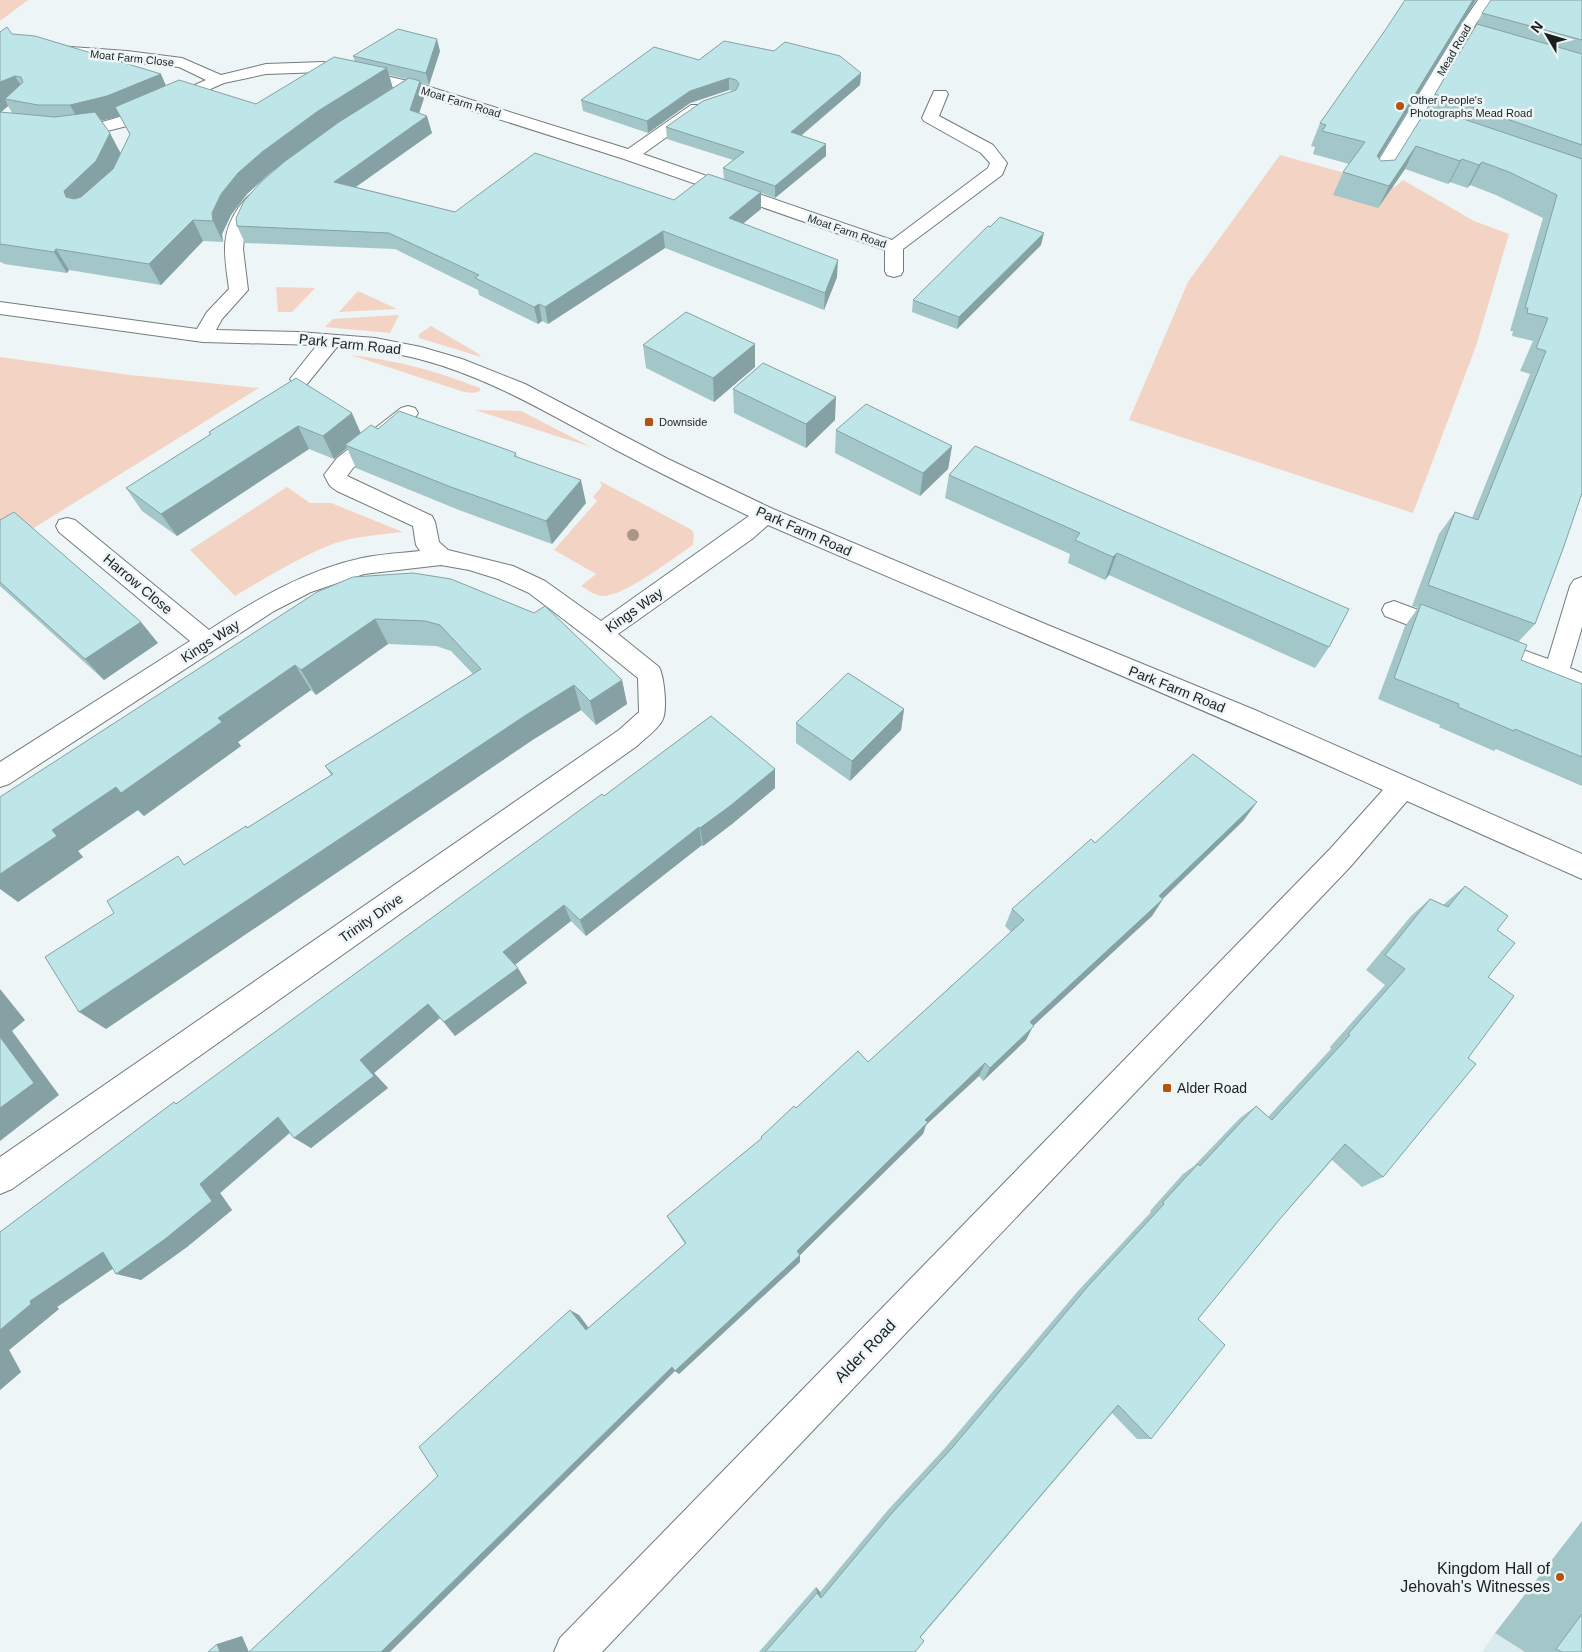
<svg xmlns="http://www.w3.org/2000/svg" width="1582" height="1652" viewBox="0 0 1582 1652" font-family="Arial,sans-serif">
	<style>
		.built { fill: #daebed }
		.green { fill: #f3d4c4 }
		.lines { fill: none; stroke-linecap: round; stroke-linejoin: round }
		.minor-casing { stroke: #747b7c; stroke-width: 2 }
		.minor { fill: #fff; fill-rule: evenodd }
		.tree { fill: #aa9588 }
		.wall { fill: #a3c6c8; fill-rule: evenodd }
		.shaded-wall { fill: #85a1a3 }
		.building { fill: #bee6e9; stroke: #85a1a3 }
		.poi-dot { fill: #b45310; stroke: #edf5f6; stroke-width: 2 }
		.labels { text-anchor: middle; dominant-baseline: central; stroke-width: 5; stroke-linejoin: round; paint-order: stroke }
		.far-street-label { font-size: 11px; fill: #1c1f1f; stroke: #edf5f6 }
		.far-poi-label { font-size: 11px; fill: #1c1f1f; stroke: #edf5f6; text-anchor: start }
		.street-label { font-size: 14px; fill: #1c1f1f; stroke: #edf5f6 }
		.poi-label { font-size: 14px; fill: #1c1f1f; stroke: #edf5f6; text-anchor: start }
		.near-street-label { font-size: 16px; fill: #1c1f1f; stroke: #edf5f6 }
		.near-poi-label { font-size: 16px; fill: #1c1f1f; stroke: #edf5f6; text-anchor: end }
	</style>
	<rect width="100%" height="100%" fill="#edf5f6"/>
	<path class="built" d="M1495,1633L1525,1652H1482Z"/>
	<path class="green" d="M0,0H28L0,21Z
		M1280,155L1395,187L1403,180L1474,221L1509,234L1476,346L1413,513L1129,420L1188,282Z
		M276,287L315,288L292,312H278Z
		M358,291L397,309L339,312Z
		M399,315L390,333L325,327L333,319Z
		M431,326L479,354L481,357L419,338V334Z
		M351,355C396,360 437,371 480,388V391L473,393L464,392Z
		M0,357L130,375L259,388L0,549Z
		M475,410L521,411L591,447Z
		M600,481L692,530L694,535L693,545C673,558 624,597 602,596C594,595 588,590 581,586L596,574L554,550L597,501L593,497L602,486Z
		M287,487L310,503H331L403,532C383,534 362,536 342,541C311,550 264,579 235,596L190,550Z"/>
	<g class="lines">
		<defs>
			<path id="minor" d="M1478,0H1494L1477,22L1386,178L1383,182L1377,183L1371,182L1368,178L1463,22Z
				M57,46L127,51L182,58L221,75L266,64L323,62L417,83L628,149L691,105H703L705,108L703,111L643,154L892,240L988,168L990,163L981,153L924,121L922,118L934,91H946L948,94L939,116L993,145L1007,163L1002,175L903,249V271L901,275L894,277L887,275L885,271V250L624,159L407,90L323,72L266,74L224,83L127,126L91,135L63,138L37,136L0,129V119C21,123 43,129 65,128C116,125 160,100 206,80L179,67L52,54L49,51L52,48Z
				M260,190L266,191L269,195L255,210L245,228L243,249L248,290L222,319L216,330L299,332L375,338L421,347L462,359L525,384L668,459L773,509L1050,626L1255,710L1582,854V879L1407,801L1350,867L602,1652H554L560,1638L1330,849L1383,790C1180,698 973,614 768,525L752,539L618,634L659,667C664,676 668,711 662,721C657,730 645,738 637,746L12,1189L0,1194V1157L619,730L639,712L638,678L592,641L529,593L498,579L469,570L441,565L364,574L311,592L274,611L9,784L0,787V762L190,641L59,532L56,526L59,520L67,518L75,520L209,630C257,599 306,570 362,558C381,554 401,553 420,551L416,545L413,526L337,491L330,486L324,475L337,458L401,408L408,406L415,408L418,413L415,418L353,468L347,476L432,516L435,522L439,542L448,550L513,566L545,581L601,621L749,516C704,495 660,473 616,450C553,416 489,377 419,359C392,352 365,349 337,347L307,384L300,385L293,384L290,379L317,345L203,342L0,314V302L197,329L207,312L229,289C225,257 219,235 239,207C245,199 251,192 260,190Z
				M1582,577V627L1570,668L1582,673V693L1478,653L1475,646L1478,639L1487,637L1548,659L1570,586L1574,580Z
				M1394,601L1456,624L1459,631L1456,638L1447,640L1385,616L1382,610L1385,604Z"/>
		</defs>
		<use href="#minor" class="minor-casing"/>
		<use href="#minor" class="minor"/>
	</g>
	<circle class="tree" cx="633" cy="535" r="6"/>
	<path class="wall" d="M1476,0L1379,159L1381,161L1395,160L1429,107L1435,94L1477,24L1482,13L1582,0V493L1535,624L1519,641L1521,660L1582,684V786L1496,749L1494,751L1439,727L1440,725L1378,699L1405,626L1418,608L1412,606L1439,534L1455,512L1472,518L1530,374L1520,371L1533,341L1512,336L1513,331H1510L1543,218L1496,195L1470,185L1467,188L1450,182L1448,184L1405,169L1378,208L1333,195L1343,172L1349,164L1313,154L1315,147L1311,146L1320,123Z
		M0,32L12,34L166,86L256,104L355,62L353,56L440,51L429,85L420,83L424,98L419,114L432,133L356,187L455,212L674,200L724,179L723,168L733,160L667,139L666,127L733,91L729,90L690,103L648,133L583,111L581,100L699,60L861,73L860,85L801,136L826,144V156L775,198L761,193V209L743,223L837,277L824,310L665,248L548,324L542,321L538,324L479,295L478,290L395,249L245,243L237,226L277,168L270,173L247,194L231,215L222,234L223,242L203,241L161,285L69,270L67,273L4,264L3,263L0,262ZM389,75L406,79L393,88ZM8,106L13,114L1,112ZM120,116L130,135L121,154L101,121Z
		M990,227L1041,245L957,329L912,312L913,300Z
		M643,345L755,367L714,402L646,368Z
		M296,378L360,433L378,429L516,453L517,458L586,503L552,544L459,510L356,468L347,448L334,459L309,449L177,536L142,511L126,488L210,435L209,432Z
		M733,389L835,420L806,448L734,413Z
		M836,430L952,446L948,469L920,496L835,453Z
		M975,446L1329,647L1315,668L1109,575L1105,580L1068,563L1070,554L945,498L949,475Z
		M0,520L158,643L104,680L0,586Z
		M353,577L622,680L627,704L596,725L581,710L534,739L106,1029L114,913L186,864L247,828L331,775L325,766L473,674L451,651L436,646L388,644L316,695L311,690L286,707L238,742L241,746L144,816L138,810L78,851L83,857L18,902Z
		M904,709L901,730L850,781L796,743V723Z
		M775,788L732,824L703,846L702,845L586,936L571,921L515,965L527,983L455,1036L440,1018L374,1073L388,1088L311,1148L290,1133L220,1193L232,1210L187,1247L141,1280L113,1268L57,1307L59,1309L9,1350L21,1372L0,1390V1232L174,1102L177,1104L604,796Z
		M1257,802L1243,821L1163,899L1152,916L1033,1026L1026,1040L983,1081L979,1076L926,1125L923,1134L800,1255V1262L679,1374L675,1371L438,1476L579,1315L588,1328L685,1244L672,1224L667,1216L761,1139V1137L796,1108L868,1062L1011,932L1005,926L1012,909L1095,843Z
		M1465,886L1497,930L1488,977L1468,1058L1383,1177L1362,1187L1332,1160L1279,1220L1198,1319L1151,1439H1137L1112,1413L921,1637L915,1652H759L816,1587L820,1592L888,1510L945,1448L1078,1291L1151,1212L1150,1211L1183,1174L1194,1166L1240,1118L1256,1106L1268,1117L1331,1049L1330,1047L1385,985L1366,970L1411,916L1430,899L1443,905Z
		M1582,1521V1652H1525L1495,1633Z"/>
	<path class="shaded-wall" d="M1473,0H1476L1366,179L1377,156Z
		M437,39L440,51L429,85L426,73Z
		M387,68L393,89L326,132L270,173L247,194L231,215L222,234L223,242L213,221L212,213L221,194L238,173L262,152L318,111Z
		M861,73L860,85L791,144V132Z
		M161,74L170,95L115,107L120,116L118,117L81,125L70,105Z
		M15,76L27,96L5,99L8,106L0,113V82Z
		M729,78V90L690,103L648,133L647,121L690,91Z
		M420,81L424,98L415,125L427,116L432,133L340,198L334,182L410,110Z
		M110,133L121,154L107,182L76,212L66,197L64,191Z
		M826,144V156L775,198V186Z
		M1416,146L1405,169L1378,208L1389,186Z
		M1462,159L1450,182L1448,184L1460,161Z
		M1482,162L1470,185L1467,188L1479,165Z
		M761,192V209L729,235V218Z
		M193,220L203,241L161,285L149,264Z
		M663,231L665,248L548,324L545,307Z
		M1044,233L1041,245L957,329L959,317Z
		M56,249L69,270L67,273L54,252Z
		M838,260L837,277L824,310L825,293Z
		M539,304L542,321L538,324L534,307Z
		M755,344V367L714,402L713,378Z
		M836,397L835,420L806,448V424Z
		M352,413L362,436L345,445L347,448L334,459L323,436Z
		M298,426L309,449L177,536L161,514Z
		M952,446L948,469L920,496L923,473Z
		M581,480L586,503L552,544L546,521Z
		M1117,553L1109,575L1105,580L1113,557Z
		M375,619L388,644L316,695L301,670Z
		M141,622L158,643L104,680L85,659Z
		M295,665L311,690L238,742L241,746L144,816L138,810L78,851L83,857L18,902L0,889V874L52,830L218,718Z
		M622,680L627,704L596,725L590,701Z
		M574,685L581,710L534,739L106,1029L79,1012L526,715Z
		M904,709L901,730L850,781L852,761Z
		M775,769V788L732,824L703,846L700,828Z
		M1257,802L1243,821L1152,909L1163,899L1152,916L1033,1026L1026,1040L983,1081L990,1068L1030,1022L1159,896Z
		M699,827L702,845L586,936L580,920Z
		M564,905L571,921L512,967L503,952Z
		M518,968L527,983L455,1036L444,1022Z
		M0,989L25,1020L12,1031L59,1095L0,1141Z
		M428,1004L440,1018L374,1073L388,1088L311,1148L294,1138L360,1060Z
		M985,1063L979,1076L926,1125L923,1134L798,1257L800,1255V1262L679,1374L675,1371L390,1652H381L672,1367L797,1251L925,1120Z
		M278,1117L295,1128L220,1193L232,1210L187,1247L141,1280L116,1274L200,1184Z
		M103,1252L127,1259L57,1307L59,1309L9,1350L21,1372L0,1390V1330L30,1301Z
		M570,1310L579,1315L594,1335L586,1330Z
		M816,1587L820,1592L821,1598L817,1593Z
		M242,1636L249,1652H220L217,1644Z"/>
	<path class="building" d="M1405,0H1473L1377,156L1381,161L1395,160L1428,107L1582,159V493L1564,546L1535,624L1428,585L1455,512L1478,520L1546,351L1536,348L1548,318L1527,313L1528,308H1525L1557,195L1509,172L1482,162L1479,165L1462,159L1460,161L1416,146L1389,186L1343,172L1365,142L1322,131L1326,125L1320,123L1386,29Z
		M1491,0H1582V40L1482,13Z
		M1477,24L1582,54V145L1435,94Z
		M7,27L12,34L35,36L161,74L107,96L70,105H38L5,99L23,82L21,77L15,76L0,82V32Z
		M398,29L437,39L426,73L353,56Z
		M724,41L774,51L785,42L840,56L861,73L791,132L826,144L775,186L723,168L744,152L666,127L703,101L736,90L739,84L736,80L729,78L690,91L647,121L581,100L654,47L699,60Z
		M334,57L387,68L318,111L262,152L238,173L221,194L212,213L213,221L193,220L149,264L56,249L54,252L0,244V112L55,117L95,112L110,133L96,161L64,191L66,197L74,199L81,197L113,169L130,134L115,107L179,80L256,104Z
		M409,78L420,81L410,110L427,116L334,182L455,212L535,153L674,200L708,174L761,192L729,218L838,260L825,293L663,231L545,307L539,304L534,307L475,278L479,275L389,233L237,226L236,218L244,201L261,182L284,162L339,122Z
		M1000,217L1044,233L959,317L913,300L988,226L990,227Z
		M686,312L755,344L713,378L643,345Z
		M763,363L836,397L806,424L733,389Z
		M296,378L352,413L323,436L298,426L161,514L126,488L211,434L209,432Z
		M866,404L952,446L923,473L836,430Z
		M399,411L516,453L514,456L581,480L546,521L451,487L345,445L371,425L378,429Z
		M975,446L1349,609L1329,647L1117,553L1113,557L1075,540L1080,533L949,475Z
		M14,512L141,622L85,659L0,582V520Z
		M413,573L451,579L534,613L545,606L622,680L590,701L574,685L526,715L79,1012L45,957L114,913L107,901L178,856L184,865L246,826L247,828L333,774L325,766L481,669L440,625L425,621L375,619L301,670L295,665L269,683L218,718L222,722L121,793L116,787L52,830L57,836L0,874V797L317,592L353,577Z
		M1421,604L1527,645L1521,660L1582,684V757L1515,729L1514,731L1458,707L1459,704L1394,678Z
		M848,673L904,709L852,761L796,723Z
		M711,716L775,769L730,806L700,828L699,827L580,920L564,905L503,952L518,968L444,1022L428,1004L360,1060L374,1076L294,1138L278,1117L200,1184L212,1201L165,1239L116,1274L103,1252L30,1301L31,1304L0,1330V1232L174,1102L176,1104L602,794L604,796Z
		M1193,754L1257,802L1159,896L1163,899L1030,1022L1034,1026L990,1068L985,1063L925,1120L928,1122L797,1251L800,1255L675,1371L672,1367L381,1652H249L438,1476L419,1447L570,1310L586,1330L686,1243L667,1216L762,1138L761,1137L794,1106L796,1108L858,1051L868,1062L1024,920L1012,909L1091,839L1095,843Z
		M1465,886L1508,916L1497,930L1515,943L1488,977L1514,996L1468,1058L1476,1064L1383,1177L1345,1144L1279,1220L1198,1319L1225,1345L1151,1439L1118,1405L920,1637L924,1641L915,1652H765L817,1593L821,1598L892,1513L952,1448L1089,1285L1164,1204L1163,1202L1198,1164L1200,1166L1256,1106L1272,1120L1350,1035L1348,1034L1405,969L1385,955L1430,899L1448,907Z
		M0,1037L34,1083L0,1108Z
		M1582,1614V1652H1562L1556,1649Z
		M217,1644L220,1652H208Z"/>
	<g class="poi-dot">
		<circle cx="1400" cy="106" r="5"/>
		<rect x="644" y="417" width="10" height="10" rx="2.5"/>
		<rect x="1162" y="1083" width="10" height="10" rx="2.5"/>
		<circle cx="1560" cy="1577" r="5"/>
	</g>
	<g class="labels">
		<g class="far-street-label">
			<text transform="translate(1454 50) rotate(-60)">Mead Road</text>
			<text transform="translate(132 58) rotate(6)">Moat Farm Close</text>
			<text transform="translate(461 102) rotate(17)">Moat Farm Road</text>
			<text transform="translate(847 231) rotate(19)">Moat Farm Road</text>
		</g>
		<g class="far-poi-label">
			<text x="1410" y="100">Other People's<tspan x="1410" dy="13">Photographs Mead Road</tspan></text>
			<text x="659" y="422">Downside</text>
		</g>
		<g class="street-label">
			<text transform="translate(350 344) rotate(6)">Park Farm Road</text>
			<text transform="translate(804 531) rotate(24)">Park Farm Road</text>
			<text transform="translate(138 584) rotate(40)">Harrow Close</text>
			<text transform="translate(634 610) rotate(-35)">Kings Way</text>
			<text transform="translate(210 641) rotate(-33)">Kings Way</text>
			<text transform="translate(1177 689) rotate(22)">Park Farm Road</text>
			<text transform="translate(371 918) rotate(-35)">Trinity Drive</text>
		</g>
		<g class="poi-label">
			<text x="1177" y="1088">Alder Road</text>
		</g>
		<g class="near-street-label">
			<text transform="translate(865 1351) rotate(-46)">Alder Road</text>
		</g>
		<g class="near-poi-label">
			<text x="1550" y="1568">Kingdom Hall of<tspan x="1550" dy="18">Jehovah's Witnesses</tspan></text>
		</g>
	</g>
	<g transform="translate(1547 35) rotate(308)" stroke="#edf5f6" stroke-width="4" paint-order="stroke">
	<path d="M0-4L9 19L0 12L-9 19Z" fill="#1c1f1f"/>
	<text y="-8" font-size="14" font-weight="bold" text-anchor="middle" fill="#1c1f1f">N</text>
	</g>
</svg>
